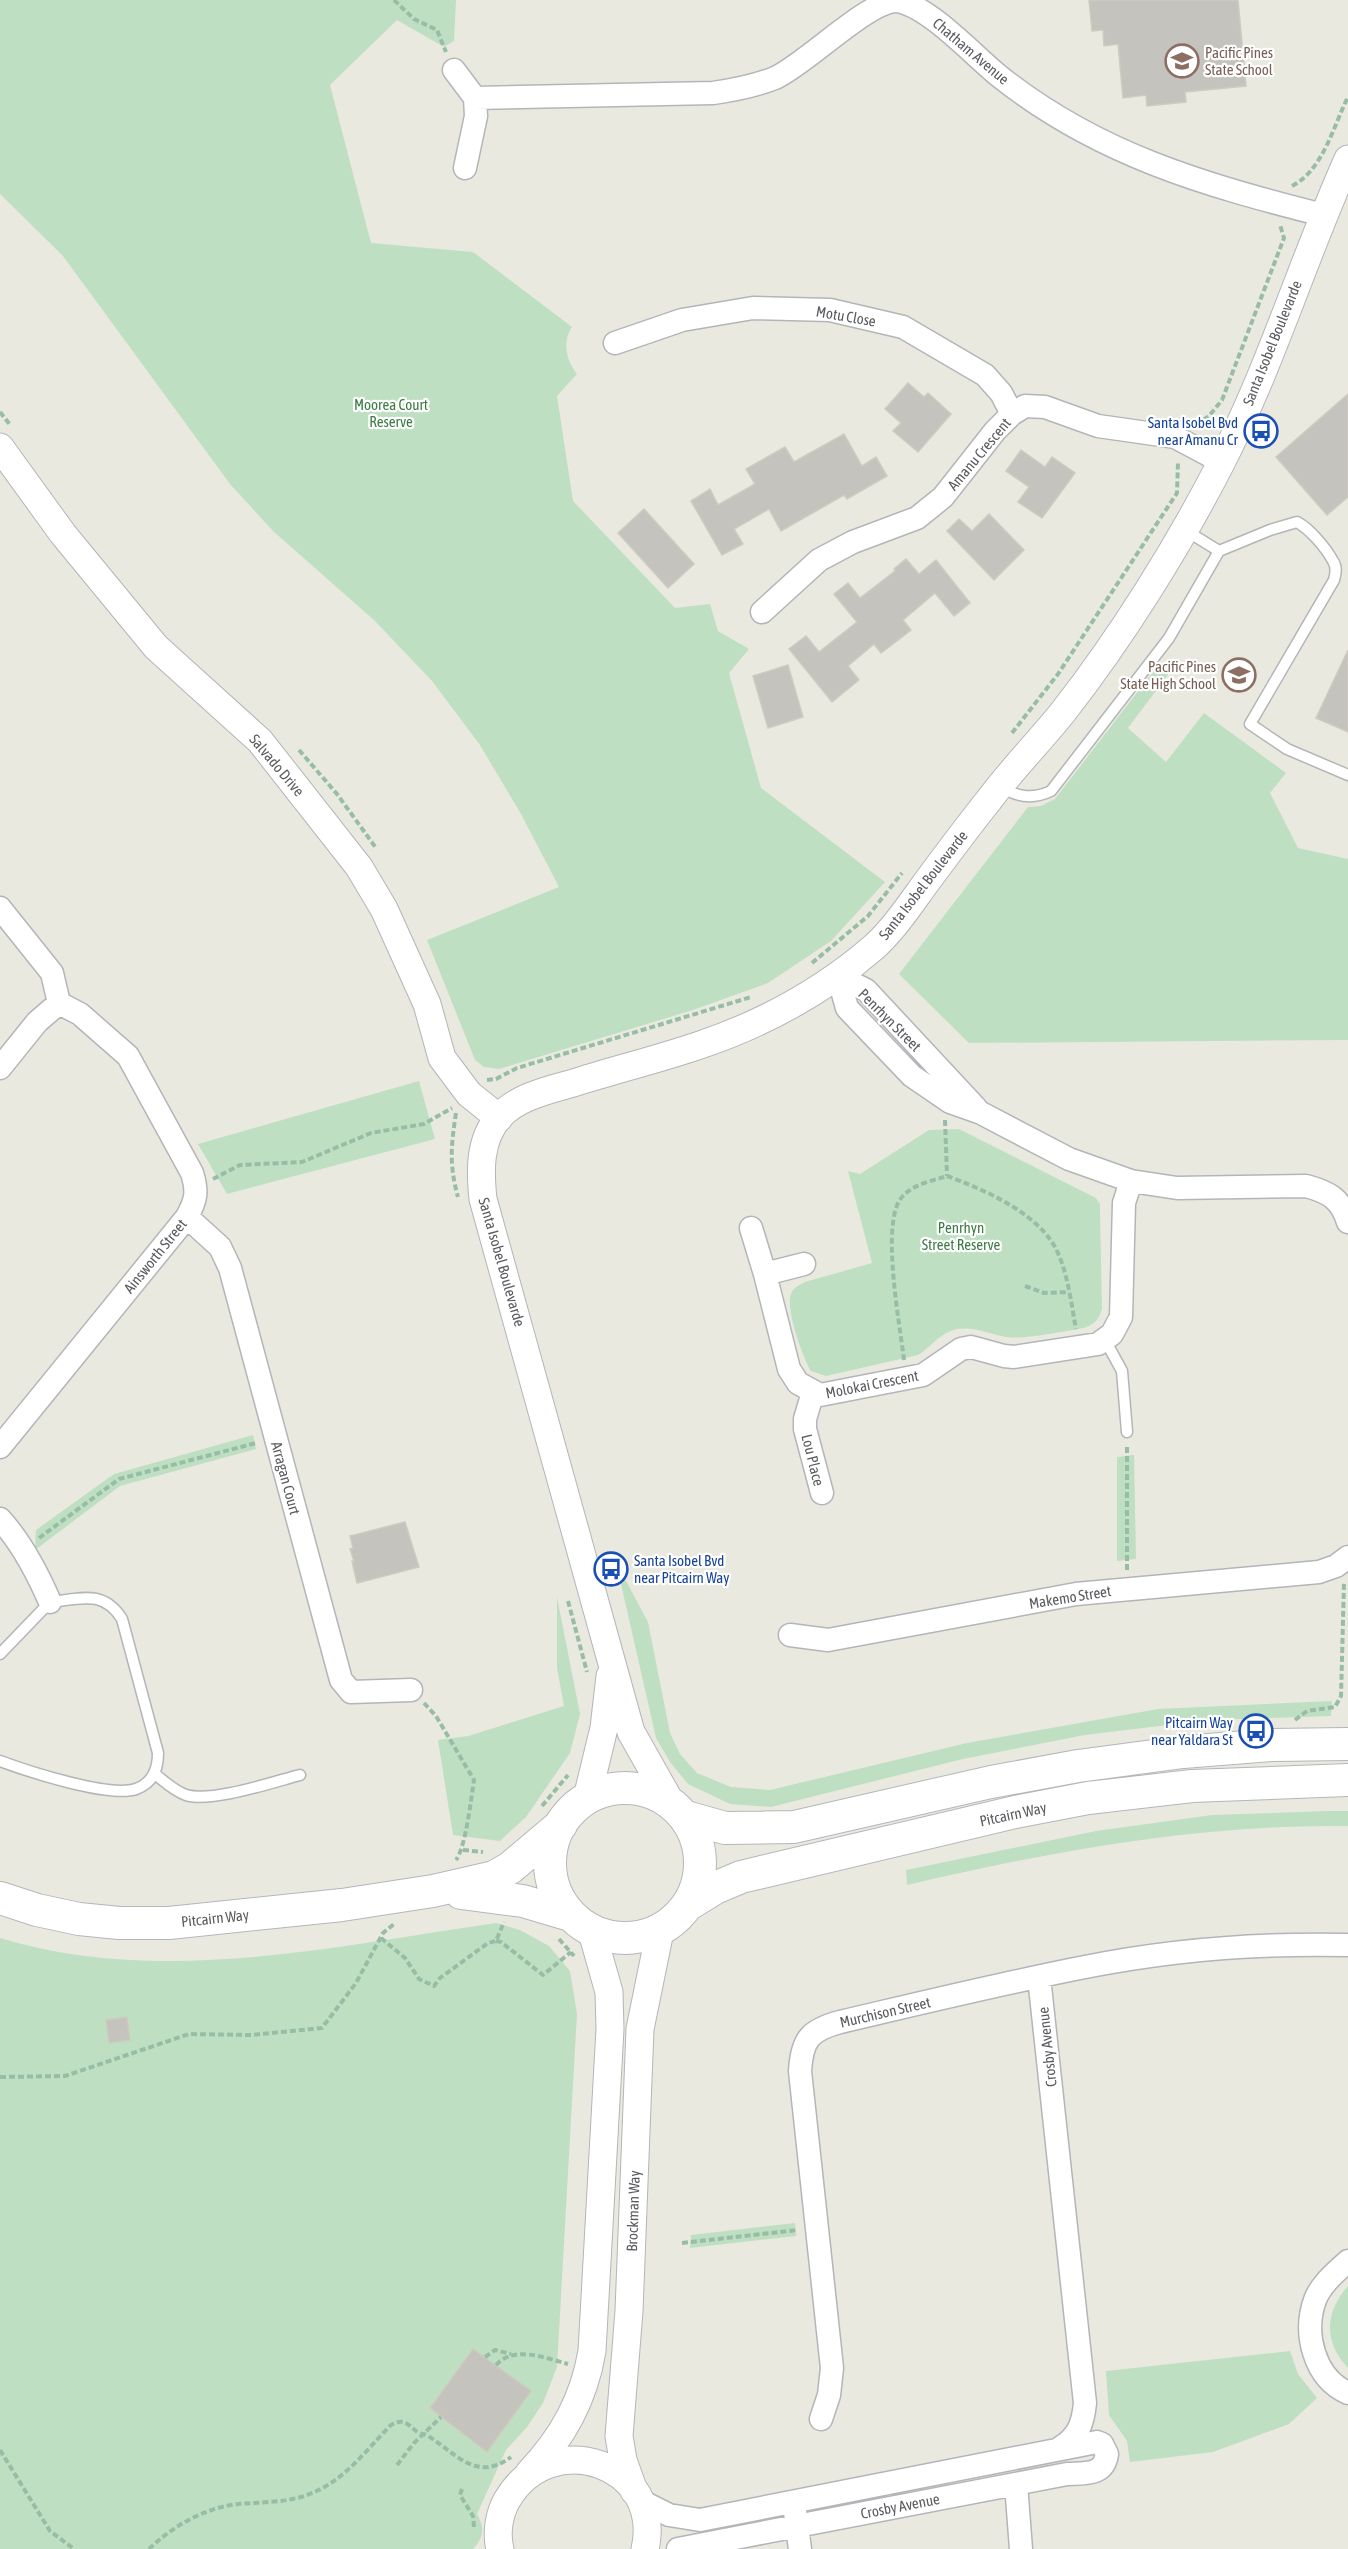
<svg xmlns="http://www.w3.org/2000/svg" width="1348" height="2549" viewBox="0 0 1348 2549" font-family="'Asap Condensed',sans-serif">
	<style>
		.green { fill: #bfdfc2 }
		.building { fill: #c5c3bd; stroke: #cecbbf; stroke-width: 1.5 }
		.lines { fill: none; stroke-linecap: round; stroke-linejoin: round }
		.service-casing { stroke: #b3b5b9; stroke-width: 13 }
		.minor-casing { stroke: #b3b5b9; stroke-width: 25 }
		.tertiary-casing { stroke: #b3b5b9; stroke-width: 29 }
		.secondary-casing { stroke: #b4b6bb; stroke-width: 34 }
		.path { stroke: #98bda6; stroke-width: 4; stroke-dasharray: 6 3; stroke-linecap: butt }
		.service { stroke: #fff; stroke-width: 10 }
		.minor { stroke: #fff; stroke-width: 22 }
		.tertiary { stroke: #fff; stroke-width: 27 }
		.secondary { stroke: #fff; stroke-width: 32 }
		.labels { text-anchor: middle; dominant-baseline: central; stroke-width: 4.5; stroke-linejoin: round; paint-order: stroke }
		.street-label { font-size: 15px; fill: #595b5f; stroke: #fff }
		.education-label { font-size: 15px; fill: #785e54; stroke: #fff; text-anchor: start }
		.park-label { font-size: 15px; fill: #3c7b45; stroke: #fff }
		.transit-label { font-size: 15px; fill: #164399; stroke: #fff; text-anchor: end }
	</style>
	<rect width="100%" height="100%" fill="#eae9e0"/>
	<path class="green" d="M0,0H456L454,41L444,47L397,20L330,85L371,243L473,252L572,327C562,342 566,360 577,374L557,396L573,501L675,608L710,604L718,631L749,649L729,673L761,788L885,882L831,941L768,983L693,1010L499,1069L484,1067L475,1060L427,940L559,887L521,814L480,745L432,681L375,621L273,531L230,484L63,256L0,194Z
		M1159,664L1173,668L1128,728L1166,762L1204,713L1286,773L1270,793L1298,848L1348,859V1040L969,1043L899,974L1028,807L1041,806L1055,799Z
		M419,1081L435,1139L227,1194L198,1144Z
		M959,1129L1096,1198L1100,1204V1212L1102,1309C1099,1320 1094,1324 1084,1328C1066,1331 1021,1340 1006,1337C989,1334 968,1324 951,1331C937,1336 930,1348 918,1355L826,1376L811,1371C803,1358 785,1308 791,1294C793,1288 799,1285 805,1282L872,1263L848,1171L860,1174L929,1130Z
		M253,1435L256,1449L120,1486L35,1550L36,1530L114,1474Z
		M1134,1455L1136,1559L1117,1561V1457Z
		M616,1562L648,1622L670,1733L680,1754L697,1773L731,1787L770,1790L967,1743L1158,1709L1332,1701L1331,1716L1209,1720L1085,1735L963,1759L771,1807L730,1804L688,1784L670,1762L656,1738Z
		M557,1597L580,1714L570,1753L526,1817L500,1841L453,1835L438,1740L468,1736L564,1706L557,1668Z
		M1329,1811H1348V1826C1199,1824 1052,1851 907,1885L906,1870L1096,1831L1212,1815Z
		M496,1923L520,1930L549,1946L570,1971L577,2014L557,2367L543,2403L527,2427L506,2450L477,2514C485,2528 484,2537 473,2549H0V1938C161,1987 334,1946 496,1923Z
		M795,2223L796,2236L690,2248L691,2235Z
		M1348,2286V2368C1323,2342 1325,2312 1348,2286Z
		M1290,2351L1298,2374L1317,2398L1289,2424L1213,2452L1130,2462L1127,2441L1109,2415L1106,2371Z"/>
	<path class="building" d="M1089,0H1238L1246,86L1185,92L1186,102L1147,106L1146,95L1123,98L1118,44L1104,46L1103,30L1092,31Z
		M908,383L924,397L928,393L951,414L918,452L893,431L901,423L885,409Z
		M1348,394V497L1327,515L1276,457Z
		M844,434L862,466L876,457L887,476L847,499L844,495L781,531L769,509L734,529L743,544L722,555L691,501L710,489L718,505L755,484L746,469L785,447L794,462Z
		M1021,450L1045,467L1052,457L1075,473L1042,518L1018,502L1029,487L1006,471Z
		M644,509L694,564L668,588L618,533Z
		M989,514L1024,550L994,580L947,531L959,519L972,531Z
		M906,559L919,574L936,560L970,603L954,616L935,593L903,620L911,630L881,653L874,644L848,666L859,680L832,702L789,649L806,636L819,652L857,622L834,594L848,583L860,598L895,571L894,569Z
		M1348,650V732L1316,718Z
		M788,665L803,717L768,728L753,676Z
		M405,1522L419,1567L357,1583L352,1561H354L350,1549L353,1548L350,1536Z
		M127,2017L130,2040L109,2043L106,2020Z
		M473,2349L531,2391L487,2452L430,2408Z"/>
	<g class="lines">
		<defs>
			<path id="service" d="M1185,530L1219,551
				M1000,786C1016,797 1032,800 1051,791L1169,638L1219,551L1270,530L1297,522C1310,529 1326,548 1333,561C1337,567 1336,573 1334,580L1250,724L1287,749L1348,775
				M1105,1340L1122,1371L1127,1432
				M0,1654L50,1602C80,1599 103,1589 122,1619L158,1753C158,1769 153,1783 136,1789C109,1798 27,1771 0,1761
				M155,1774C165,1782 174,1791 186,1795C211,1803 273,1782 300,1775"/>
			<path id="minor" d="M454,70L475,98L476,116L465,168
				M475,98L713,93C734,90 755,86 775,78C806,64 869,0 897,1C928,5 974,56 999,76C1097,154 1204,185 1323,215
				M615,343L682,320L753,308L830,310L903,327L985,375L1001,393L1012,414
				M762,612L819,560L853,542L917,518L943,497L995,431L1012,414L1025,406L1045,407L1098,426L1175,437L1222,462
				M0,908L52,973L59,1003
				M838,976L847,1008L912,1076L950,1102L981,1113L1069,1159L1131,1181L1177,1188L1306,1186C1329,1192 1341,1199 1348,1222
				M838,976L866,990L976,1108
				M0,1068L37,1022L59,1003
				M187,1217L220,1247L230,1268L341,1680L351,1692L411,1690
				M751,1228L765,1274
				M804,1264L765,1274L789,1369L798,1383L820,1395L923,1375L961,1349L971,1347L1004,1356L1014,1357L1098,1344L1112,1334L1121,1317L1124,1203L1131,1181
				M813,1392L805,1419V1429L822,1493
				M0,1447L187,1217C196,1200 198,1192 192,1173L128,1056L80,1014L59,1003
				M0,1519C22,1543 37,1572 50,1602
				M790,1635L828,1640L1076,1594L1319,1572L1336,1566L1348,1557
				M1039,1977L1085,2403C1083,2424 1078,2437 1060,2448
				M1348,2261C1336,2272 1321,2284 1315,2300C1303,2333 1314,2378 1348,2393
				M821,2419L829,2395L832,2368L800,2071C802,2039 810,2030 840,2022C921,2003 1003,1983 1085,1967C1170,1950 1261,1943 1348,1945
				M1016,2484L1021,2549
				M639,2500L669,2515L700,2520L1097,2442L1102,2444L1107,2454C1104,2476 1085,2473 1067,2474L678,2549
				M795,2512L800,2549"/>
			<path id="tertiary" d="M0,447L63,534L156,647L260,741L359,867L384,909L427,1004L442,1058L469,1094L499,1118
				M587,1798L604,1728L610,1676
				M670,1801L631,1732L483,1199C480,1171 479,1140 499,1117C520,1094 555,1089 583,1080C622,1068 662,1058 700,1045C765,1023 822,992 874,947C895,928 911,903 928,880C948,853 968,826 989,800C1012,769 1039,742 1063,712C1121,638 1178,547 1221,463C1271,366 1303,259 1348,159
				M529,2473C563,2437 584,2399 592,2351L610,2029L609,1992L592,1932
				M634,2491L623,2460L619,2436L629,2311L640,2029L660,1931
				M500,2549C496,2533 499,2514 507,2500C551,2425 664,2464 645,2549"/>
			<path id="secondary" d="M550 1863a75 75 0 1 1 150 0a75 75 0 1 1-150 0Z
				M686,1817L725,1828L794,1827L991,1782L1078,1766L1183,1752L1272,1745L1348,1744
				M461,1893L523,1901L570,1915
				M0,1898L37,1910L79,1919L119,1923H169L342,1905L433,1891L494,1877L510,1868L561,1825
				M689,1904L715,1888L741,1877L1015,1812L1088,1798L1192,1786L1348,1780"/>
		</defs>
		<use href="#service" class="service-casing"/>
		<use href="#minor" class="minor-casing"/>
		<use href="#tertiary" class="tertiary-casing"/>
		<use href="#secondary" class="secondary-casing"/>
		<path class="path" d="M394,0L414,19L437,30L446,52
			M1292,186C1323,170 1333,127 1348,97
			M0,412L11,426
			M1196,425L1209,416L1222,400L1284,238L1280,225
			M1012,733L1058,674L1177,493L1178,462
			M299,750L337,794L376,848
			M812,963L868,916L902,873
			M487,1080L496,1079L517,1068L751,997
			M456,1113C451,1145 449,1165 458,1197
			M945,1120L947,1176
			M213,1179L240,1165L302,1162L371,1133L424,1124L452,1108
			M1025,1286L1044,1293L1069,1292
			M904,1360C900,1325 880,1221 902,1197C913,1184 932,1181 947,1176C983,1189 1038,1213 1056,1249C1068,1273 1071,1303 1076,1329
			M39,1538L119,1479L256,1443
			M1127,1570V1445
			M568,1601L587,1672
			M424,1703L436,1716L474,1780C471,1799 466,1846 456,1860
			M1295,1720L1307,1711L1335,1707L1341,1696L1344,1583
			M542,1806L568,1775
			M463,1850L483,1852
			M381,1938L405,1958L419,1979L434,1986L440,1978L488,1943L496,1941L504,1922
			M559,1939L574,1956
			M496,1941L501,1942L543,1975L571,1952
			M0,2077L65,2076L189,2034L251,2035L322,2028L356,1983L383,1933L394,1924
			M682,2243L798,2230
			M485,2357L495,2350L511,2354
			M496,2365C514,2345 545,2358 568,2364
			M0,2450L50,2531L74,2549
			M397,2465L414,2443L441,2417
			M462,2489L460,2495L473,2516L474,2527
			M149,2549C173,2526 204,2508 238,2504C260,2502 285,2503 307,2495C344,2482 365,2451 391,2425C406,2417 408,2426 419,2433C422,2434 425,2434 428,2436C456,2453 476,2483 511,2457"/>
		<use href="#service" class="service"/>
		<use href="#minor" class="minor"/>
		<use href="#tertiary" class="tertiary"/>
		<use href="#secondary" class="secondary"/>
	</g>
	<defs>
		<symbol id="school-ring" viewBox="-11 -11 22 22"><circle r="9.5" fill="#fff" stroke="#8d6e63" stroke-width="1.5"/><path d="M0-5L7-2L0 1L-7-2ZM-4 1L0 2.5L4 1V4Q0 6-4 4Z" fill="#8d6e63"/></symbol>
		<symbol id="bus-ring" viewBox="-11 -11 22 22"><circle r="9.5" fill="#fff" stroke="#1a4fb4" stroke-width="1.5"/><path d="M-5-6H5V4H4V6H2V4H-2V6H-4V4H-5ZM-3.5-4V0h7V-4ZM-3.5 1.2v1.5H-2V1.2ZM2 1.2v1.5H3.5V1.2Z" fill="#1a4fb4"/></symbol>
	</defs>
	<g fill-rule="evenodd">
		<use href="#school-ring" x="1163" y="42" width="38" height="38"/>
		<use href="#bus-ring" x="1242" y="412" width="38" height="38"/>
		<use href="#school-ring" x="1220" y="656" width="38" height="38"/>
		<use href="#bus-ring" x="592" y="1550" width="38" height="38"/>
		<use href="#bus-ring" x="1237" y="1712" width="38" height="38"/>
	</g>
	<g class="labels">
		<g class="street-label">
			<text transform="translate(971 51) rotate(40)">Chatham Avenue</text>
			<text transform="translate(846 316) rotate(10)">Motu Close</text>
			<text transform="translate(1272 343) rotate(-68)">Santa Isobel Boulevarde</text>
			<text transform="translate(979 454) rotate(-50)">Amanu Crescent</text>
			<text transform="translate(277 765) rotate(50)">Salvado Drive</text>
			<text transform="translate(923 885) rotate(-52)">Santa Isobel Boulevarde</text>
			<text transform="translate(890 1020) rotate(45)">Penrhyn Street</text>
			<text transform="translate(155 1256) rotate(-51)">Ainsworth Street</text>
			<text transform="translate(502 1262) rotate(74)">Santa Isobel Boulevarde</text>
			<text transform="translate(872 1384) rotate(-11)">Molokai Crescent</text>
			<text transform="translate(813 1460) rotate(76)">Lou Place</text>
			<text transform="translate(286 1478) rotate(75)">Arragan Court</text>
			<text transform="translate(1070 1597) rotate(-9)">Makemo Street</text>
			<text transform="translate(1013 1814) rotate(-12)">Pitcairn Way</text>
			<text transform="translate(215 1918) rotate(-6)">Pitcairn Way</text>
			<text transform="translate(885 2012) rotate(-13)">Murchison Street</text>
			<text transform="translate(1047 2047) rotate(-96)">Crosby Avenue</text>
			<text transform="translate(633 2211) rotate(-88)">Brockman Way</text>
			<text transform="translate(900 2506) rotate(-11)">Crosby Avenue</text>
		</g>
		<g class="education-label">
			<text x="1205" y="52">Pacific Pines<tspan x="1205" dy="17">State School</tspan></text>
			<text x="1216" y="666" text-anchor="end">Pacific Pines<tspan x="1216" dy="17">State High School</tspan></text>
		</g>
		<g class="park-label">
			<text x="391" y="404">Moorea Court<tspan x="391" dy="17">Reserve</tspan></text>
			<text x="961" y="1227">Penrhyn<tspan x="961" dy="17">Street Reserve</tspan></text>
		</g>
		<g class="transit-label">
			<text x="1238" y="422">Santa Isobel Bvd<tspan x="1238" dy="17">near Amanu Cr</tspan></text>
			<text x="634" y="1560" text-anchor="start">Santa Isobel Bvd<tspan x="634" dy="17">near Pitcairn Way</tspan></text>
			<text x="1233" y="1722">Pitcairn Way<tspan x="1233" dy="17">near Yaldara St</tspan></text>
		</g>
	</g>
</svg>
